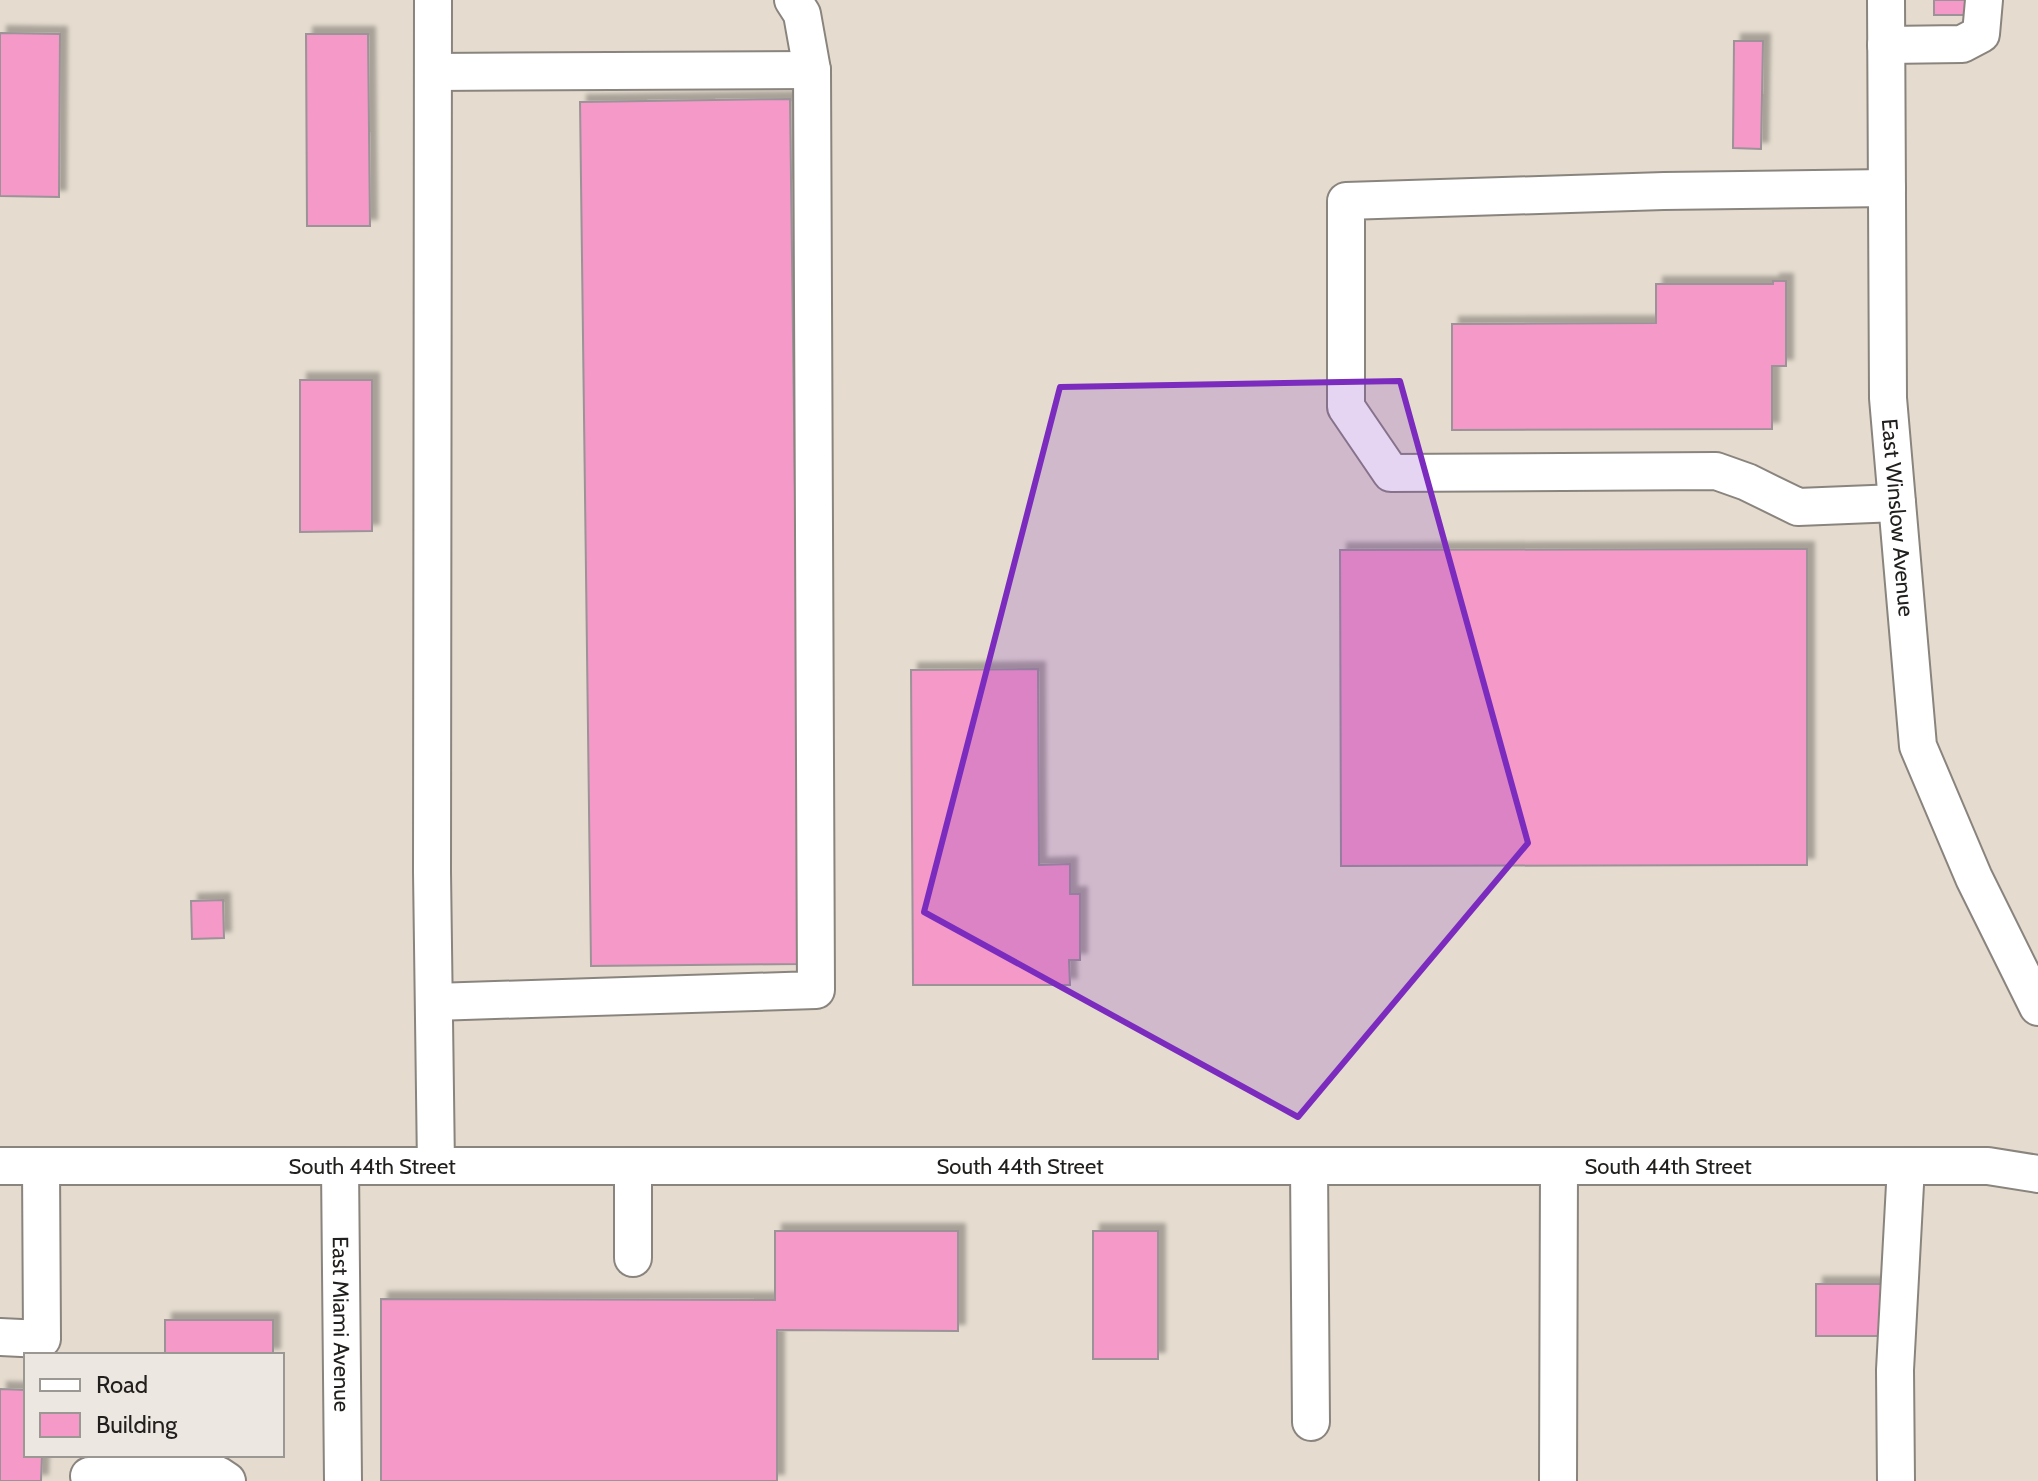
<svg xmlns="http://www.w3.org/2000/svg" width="2038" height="1481" viewBox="0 0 2038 1481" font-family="Cabin,sans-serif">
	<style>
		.built { fill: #e5dccf; fill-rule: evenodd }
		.building { fill: #f499c8; stroke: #9b9397; stroke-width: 2; filter: url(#shadow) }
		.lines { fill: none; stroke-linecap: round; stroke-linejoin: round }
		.minor-casing { stroke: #89847e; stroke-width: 40 }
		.minor { stroke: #fff; stroke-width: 36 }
		.marked { fill: #7b2cbf; fill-opacity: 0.2; stroke: #7b2cbf; stroke-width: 6; stroke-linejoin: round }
		.labels { text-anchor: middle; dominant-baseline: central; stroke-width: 6; stroke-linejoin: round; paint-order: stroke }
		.street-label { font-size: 22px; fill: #22201e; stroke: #ece7e0 }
	</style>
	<defs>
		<filter id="shadow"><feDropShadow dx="7" dy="-7" stdDeviation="2" flood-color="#0004"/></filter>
	</defs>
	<rect width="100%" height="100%" fill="#ece7e0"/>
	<path class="built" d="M0,0H2038V1481H0ZM26,1355H282V1455H26Z"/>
	<path class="building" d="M1934,0H1965V15H1934Z
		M0,33L60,34L59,197L0,196Z
		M306,34H368L370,226H307Z
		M1734,41H1763L1761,149L1733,148Z
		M790,99L801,964L591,966L580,102Z
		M1773,281H1786V366H1772V429L1452,430V324L1656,323V284H1773Z
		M300,380H372V531L300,532Z
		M1807,549V865L1341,866L1340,550Z
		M1038,669L1039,865L1070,864V894H1080V960H1069L1070,985H913L911,670Z
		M223,900L224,938L192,939L191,901Z
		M775,1231H958V1331L777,1330V1481H381V1299L775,1300Z
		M1093,1231H1158V1359H1093Z
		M1816,1284H1883V1336H1816Z
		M165,1320H273V1355H165Z
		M0,1389L26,1390V1455H42L41,1481H0Z"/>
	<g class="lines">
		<defs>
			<g id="minor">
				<path d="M433,0L432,872L436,1166"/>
				<path id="s1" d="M1886,0L1888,398L1918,746L1974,878L2038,1007"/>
				<path d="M1886,45L1962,44L1981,34L1984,0"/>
				<path d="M433,72L812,70"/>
				<path d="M1887,188L1664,191L1346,201V407L1391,473L1716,471L1747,482L1798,507L1897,503"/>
				<path d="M434,1002L816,990L812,70L802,14L793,0"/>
				<path id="s2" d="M0,1166H1988L2038,1174"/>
				<path id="s3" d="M340,1166L343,1481"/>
				<path d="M633,1166V1258"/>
				<path d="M1309,1166L1311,1422"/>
				<path d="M0,1337L42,1339L41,1166"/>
				<path d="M89,1476L218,1475L227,1481"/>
				<path d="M1558,1481L1559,1166"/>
				<path d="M1896,1481L1895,1370L1906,1166"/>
			</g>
		</defs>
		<use href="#minor" class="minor-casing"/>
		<use href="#minor" class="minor"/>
	</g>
	<path class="marked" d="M1400,381L1528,843L1298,1117L924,912L1060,387Z"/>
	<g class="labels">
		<g class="street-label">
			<text stroke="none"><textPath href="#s1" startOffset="518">East Winslow Avenue</textPath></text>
			<text stroke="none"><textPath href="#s2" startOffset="372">South 44th Street</textPath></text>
			<text stroke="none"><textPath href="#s2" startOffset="1020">South 44th Street</textPath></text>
			<text stroke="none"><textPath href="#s2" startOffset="1668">South 44th Street</textPath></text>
			<text stroke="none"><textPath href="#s3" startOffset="158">East Miami Avenue</textPath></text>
		</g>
	</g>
	<rect x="24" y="1353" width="260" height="104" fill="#ece7e0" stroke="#9b9792" stroke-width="2"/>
	<rect x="40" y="1379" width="40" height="12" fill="#ffffff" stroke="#9b9792" stroke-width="2"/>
	<text x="96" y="1393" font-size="24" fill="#22201e">Road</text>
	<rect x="40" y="1413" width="40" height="24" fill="#f499c8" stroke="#9b9792" stroke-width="2"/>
	<text x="96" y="1433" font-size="24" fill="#22201e">Building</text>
</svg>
